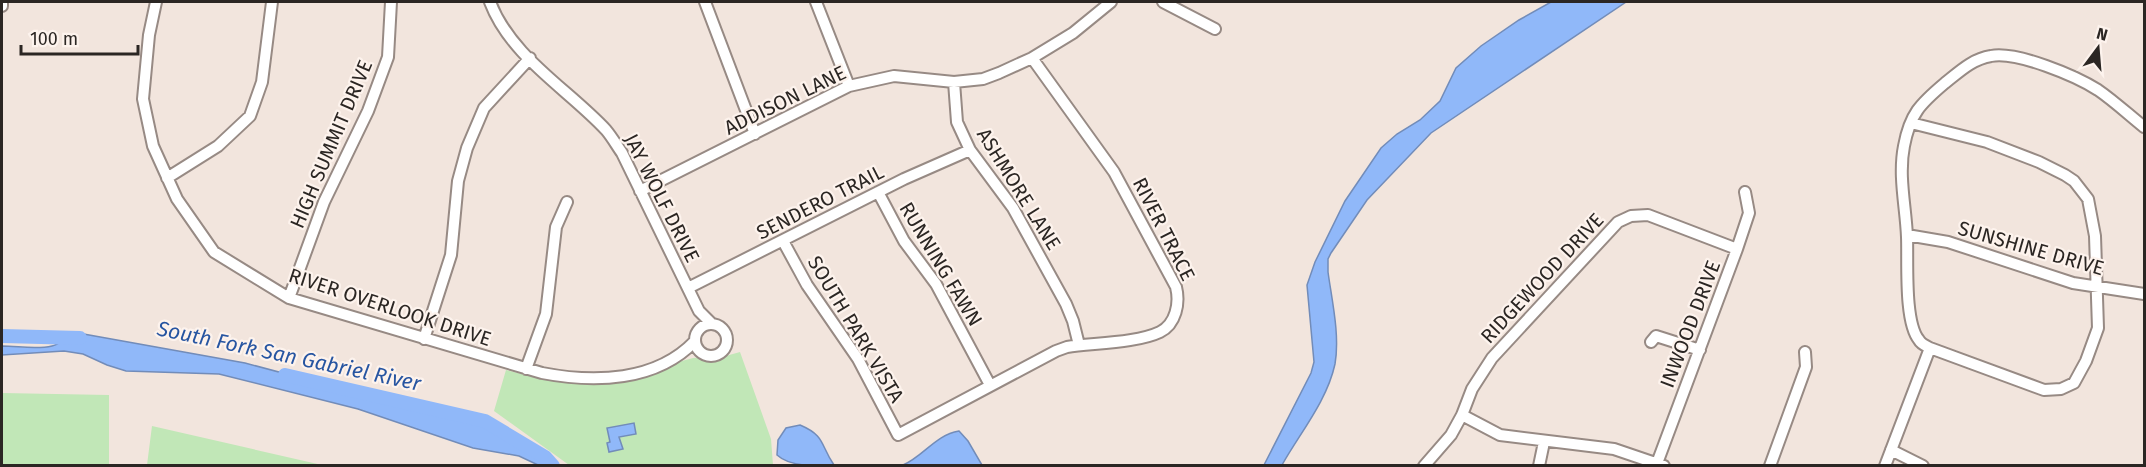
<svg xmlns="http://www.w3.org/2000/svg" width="2146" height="467" viewBox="0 0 2146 467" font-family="'Fira Sans',sans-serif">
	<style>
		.green { fill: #c1e7b7 }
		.water { fill: #90b8f9; stroke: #728cb9; stroke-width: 1.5 }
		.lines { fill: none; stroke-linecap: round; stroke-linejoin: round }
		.river { stroke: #90b8f9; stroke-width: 14 }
		.minor-casing { stroke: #978a84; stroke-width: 14 }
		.minor { stroke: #fff; stroke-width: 10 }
		.labels { text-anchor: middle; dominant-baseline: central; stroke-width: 4.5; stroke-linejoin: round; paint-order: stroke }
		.street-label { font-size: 20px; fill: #2b2623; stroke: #fdf3ed }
		.water-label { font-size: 21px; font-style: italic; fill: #2755a1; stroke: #fdf3ed }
	</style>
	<rect width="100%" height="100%" fill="#f2e5dd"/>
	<path class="green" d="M740,352L771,439L773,465H569L494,411L506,370L541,379L576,383H600L693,358L703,357L715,359Z
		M2,393L109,395V465H2Z
		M152,426L322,465H147Z"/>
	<path class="water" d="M1551,2H1626L1431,133L1367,200L1331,253L1328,259V272C1332,301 1340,335 1335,364C1327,401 1300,433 1282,465H1264L1311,373L1314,362L1307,285L1315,262L1345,201L1381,148L1397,134L1420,120L1440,101L1456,68L1481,46L1519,20Z
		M78,333L245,363L335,387L437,410L486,427L525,443L553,465H538L519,456L473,448L358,409L219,374L126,371L107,365L83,354L64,351L2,355V346C18,346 36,350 52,346C61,344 65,336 78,333Z
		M634,423L636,434L619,437L623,449L609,452L607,443L610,442L607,428Z
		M800,425C826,436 820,445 834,465C815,466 790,467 777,455L778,440L786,428Z
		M959,431L968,441L982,465H903C924,456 935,435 959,431Z"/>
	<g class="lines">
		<path class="river" d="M2,336L80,338
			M285,375L485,421L545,457L553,466"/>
		<defs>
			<path id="minor" d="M156,2L149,35L143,99L153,146L177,199L214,252L289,298L542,373C594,383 656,382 695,341
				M490,2C511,57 568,89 606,130C612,137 617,146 622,153L699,311L712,324
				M705,2L755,134
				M816,2L849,86
				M1163,2L1215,29
				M2,6V2
				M954,82L957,122L970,150L1013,208L1066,304L1073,321L1079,345
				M1911,123L1987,142L2039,162L2065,175L2074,181L2088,199L2095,236L2098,328L2086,361L2074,383L2061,389L2044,390L1930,348C1926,346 1921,344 1919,340C1904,322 1908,262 1907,237C1906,208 1898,176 1904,146C1910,114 1920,104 1945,83C1959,72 1972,59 1991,56C2017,51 2076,76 2098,90C2114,101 2129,115 2144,127
				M167,178L218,146L250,116L262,82L272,2
				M640,191L849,86L894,76L954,82L983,79L999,73L1032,58L1073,33L1111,2
				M878,192L904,241L936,284L990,385
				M1907,235L1948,242L2073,283L2144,294
				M783,241L807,285L858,359L898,435L1056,351L1067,347C1094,343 1137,343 1160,332C1176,324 1180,303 1176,287L1114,172L1032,58
				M688,288L904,179L970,150
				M289,298L324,202L368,111L388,57L391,2
				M695 340a16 16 0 1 1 32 0a16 16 0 1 1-32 0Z
				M424,339L451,255L458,181L467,148L484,108L530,58
				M1651,342L1656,336L1700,350
				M526,369L546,314L556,227L567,202
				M1462,415L1500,435L1614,449L1664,466
				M1891,450L1923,466
				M1424,466L1451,435L1462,415L1472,389L1492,358L1618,222L1631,216L1648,215L1737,249
				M1539,466L1544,442
				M1656,466L1737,249L1749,213L1745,192
				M1770,466L1806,367L1805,352
				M1885,466L1930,348"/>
		</defs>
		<use href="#minor" class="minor-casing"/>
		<use href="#minor" class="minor"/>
	</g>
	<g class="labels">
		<g class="street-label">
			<text transform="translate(785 100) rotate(-26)">ADDISON LANE</text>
			<text transform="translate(331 144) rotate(-67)">HIGH SUMMIT DRIVE</text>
			<text transform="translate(1019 189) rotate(58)">ASHMORE LANE</text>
			<text transform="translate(662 198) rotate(63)">JAY WOLF DRIVE</text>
			<text transform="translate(820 202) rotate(-27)">SENDERO TRAIL</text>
			<text transform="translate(1164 229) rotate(63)">RIVER TRACE</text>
			<text transform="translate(2031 248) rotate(16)">SUNSHINE DRIVE</text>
			<text transform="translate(941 264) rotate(59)">RUNNING FAWN</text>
			<text transform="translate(1542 278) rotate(-47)">RIDGEWOOD DRIVE</text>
			<text transform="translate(390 307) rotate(18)">RIVER OVERLOOK DRIVE</text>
			<text transform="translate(1690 324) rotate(-69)">INWOOD DRIVE</text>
			<text transform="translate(856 329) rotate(59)">SOUTH PARK VISTA</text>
		</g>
		<g class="water-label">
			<text transform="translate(289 356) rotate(12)">South Fork San Gabriel River</text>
		</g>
	</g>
	<rect width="2146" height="467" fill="none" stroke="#2b2623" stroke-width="6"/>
	<g transform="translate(2098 48) rotate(16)" stroke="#fdf3ed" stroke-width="4.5" paint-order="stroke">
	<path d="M0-4.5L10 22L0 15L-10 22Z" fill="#2b2623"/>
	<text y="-9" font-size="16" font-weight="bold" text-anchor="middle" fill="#2b2623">N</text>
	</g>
	<path d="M21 45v9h117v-9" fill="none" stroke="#2b2623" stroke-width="3"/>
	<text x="30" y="45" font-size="18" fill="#2b2623" stroke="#fdf3ed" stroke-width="4.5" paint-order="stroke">100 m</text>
</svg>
